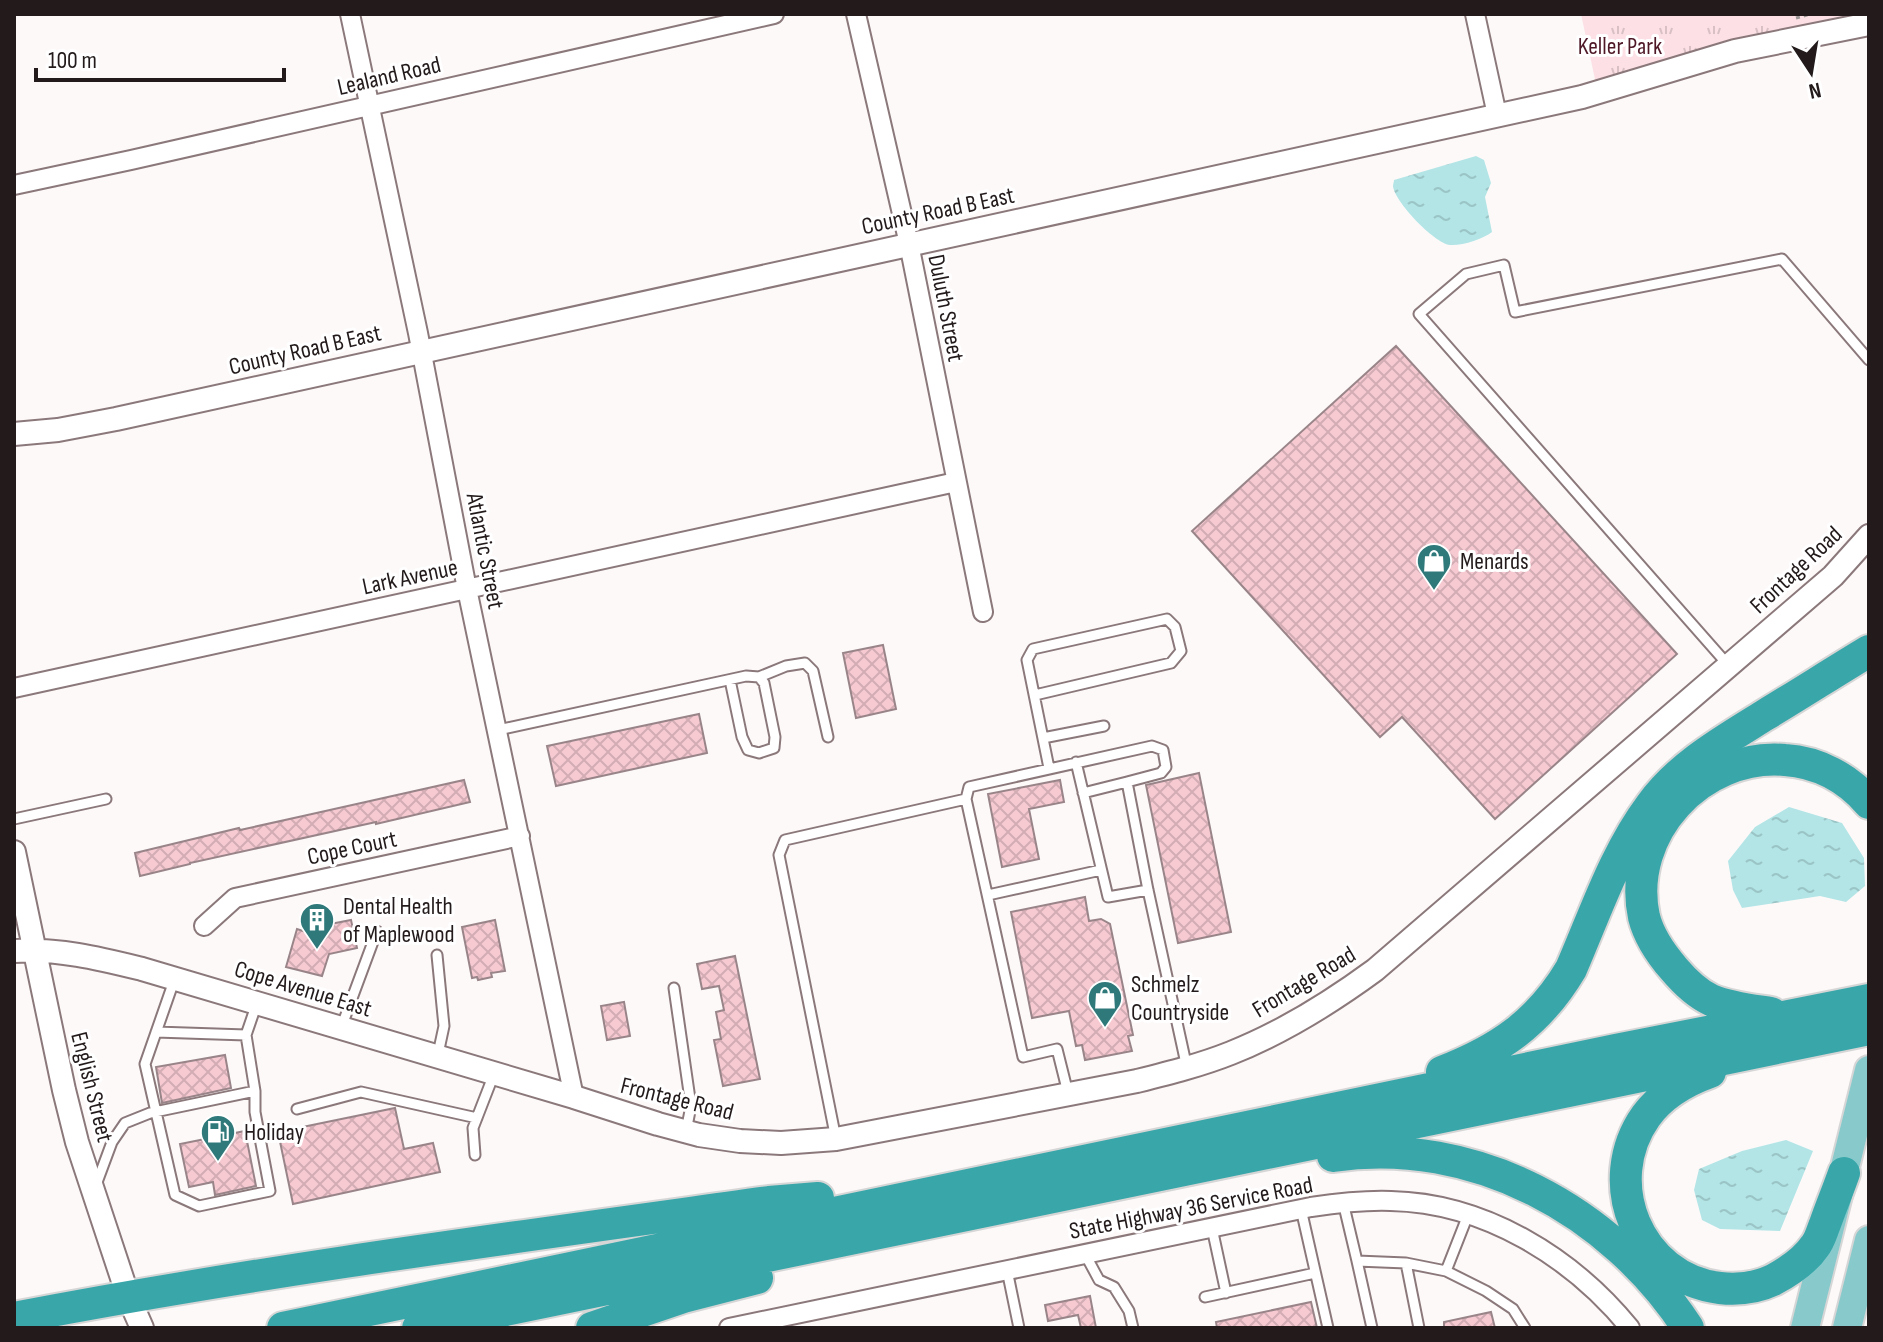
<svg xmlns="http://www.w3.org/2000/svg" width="1883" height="1342" viewBox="0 0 1883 1342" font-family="'Sofia Sans Condensed',sans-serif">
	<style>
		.grass { fill: url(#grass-tufts) }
		.water { fill: url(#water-ripples) }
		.building { fill: url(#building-cross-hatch); stroke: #998589; stroke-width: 2 }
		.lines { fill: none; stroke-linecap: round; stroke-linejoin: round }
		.service-casing { stroke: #8b787b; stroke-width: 13 }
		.minor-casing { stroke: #8b787b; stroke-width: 22 }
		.tertiary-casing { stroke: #8b787b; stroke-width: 26 }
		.primary-casing { stroke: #d7d6d6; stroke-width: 32 }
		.motorway-casing { stroke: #d7d6d6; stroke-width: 36 }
		.path { stroke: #9d9797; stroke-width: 3; stroke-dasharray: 4 4; stroke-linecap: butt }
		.service { stroke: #fff; stroke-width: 9 }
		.minor { stroke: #fff; stroke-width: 18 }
		.tertiary { stroke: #fff; stroke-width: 22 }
		.primary { stroke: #88cacc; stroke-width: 28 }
		.motorway { stroke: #39a7aa; stroke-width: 32 }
		.labels { text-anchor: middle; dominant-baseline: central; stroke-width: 6; stroke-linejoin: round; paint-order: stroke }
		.park-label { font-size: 24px; fill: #4e1827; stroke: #fff }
		.street-label { font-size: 24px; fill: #221a1b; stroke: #fff }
		.poi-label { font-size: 24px; fill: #221a1b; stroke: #fff; text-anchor: start }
	</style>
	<defs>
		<pattern id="grass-tufts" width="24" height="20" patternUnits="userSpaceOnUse" patternTransform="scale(2)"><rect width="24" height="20" fill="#fce0e5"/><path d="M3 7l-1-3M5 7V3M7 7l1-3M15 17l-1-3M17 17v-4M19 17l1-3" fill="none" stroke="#d8c0c4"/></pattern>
		<pattern id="water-ripples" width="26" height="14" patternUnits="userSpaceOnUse" patternTransform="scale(2)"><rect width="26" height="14" fill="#b3e5e6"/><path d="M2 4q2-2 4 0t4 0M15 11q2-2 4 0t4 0" fill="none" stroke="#9ac4c5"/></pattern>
		<pattern id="building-cross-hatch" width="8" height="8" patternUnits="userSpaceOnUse" patternTransform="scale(2)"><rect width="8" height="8" fill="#f7cad2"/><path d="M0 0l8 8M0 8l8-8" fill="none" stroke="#d3adb4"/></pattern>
	</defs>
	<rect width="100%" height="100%" fill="#fdf9f9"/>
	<path class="grass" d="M1581,14H1869L1596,84Z"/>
	<path class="water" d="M1476,156L1484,160L1491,183L1485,197L1492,232C1483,239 1462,246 1450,245C1434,243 1394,201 1393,186C1393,184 1394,182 1394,180Z
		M1789,807L1842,823L1864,858L1865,886L1846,902L1820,896L1742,908L1733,890L1728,861L1755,827Z
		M1786,1140L1813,1151L1780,1231L1720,1229L1702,1220L1694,1190L1699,1169L1742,1151Z"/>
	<path class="building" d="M1396,346L1677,654L1495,819L1402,717L1380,737L1192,531Z
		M883,645L896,709L856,718L843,653Z
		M699,714L707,753L556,786L547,746Z
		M1199,773L1231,932L1178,943L1146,785Z
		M464,780L470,802L376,824V822L190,863V864L140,876L135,853L239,828L240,830L303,816Z
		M1060,780L1064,802L1029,809L1039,859L1002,867L988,794Z
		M1085,897L1089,921L1101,919L1110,924L1133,1035L1128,1036L1132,1051L1085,1060L1082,1045L1076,1046L1069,1011L1032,1018L1011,912Z
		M351,920L357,948L329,954L322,976L286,967L297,929L322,937L320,926Z
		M495,920L505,971L491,973L492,977L478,980L477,977L472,978L462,927Z
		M735,956L760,1079L723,1086L714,1040L721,1039L716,1012L724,1010L719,986L702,989L697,964Z
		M624,1002L630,1036L607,1040L601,1006Z
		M225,1055L231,1088L162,1103L156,1067Z
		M395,1108L404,1149L433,1143L440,1172L293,1204L278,1132Z
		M245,1131L256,1186L215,1195L213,1182L189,1187L180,1144Z
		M1090,1296L1096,1328H1081L1078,1315L1048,1321L1045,1305Z
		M1311,1302L1317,1328H1217L1216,1322Z
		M1491,1312L1495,1328H1444V1322Z"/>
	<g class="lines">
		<defs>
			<path id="service" d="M1729,666L1419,314L1466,274L1504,265L1515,312L1782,259L1869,360
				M759,677L786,666L805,663L813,671L828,737
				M1035,695L1171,663L1181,651L1175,627L1167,619L1033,649L1027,660L1049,768
				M498,730L746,676L759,677L764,683L775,737L774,748L759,753L748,750L742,737L730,680
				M1043,738L1104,726
				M1076,762L1108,897L1148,890
				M1083,793L1127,782
				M14,819L106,799
				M988,895L1101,870
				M437,955L444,1026L438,1054
				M175,978L145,1064L175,1195L199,1206L270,1191L255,1112V1091
				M674,988L691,1106L686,1131
				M341,1028L377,931
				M156,1032L246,1035
				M1068,1093L1057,1049L1023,1057L966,799L969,787L1152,746L1163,750L1166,767L1161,773L1127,782L1148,890L1187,1068
				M297,1109L361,1092L477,1118
				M836,1139L779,855L785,840L966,799
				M475,1155L473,1128L494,1074
				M96,1185L112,1142L125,1123L150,1113L255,1091L246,1035L257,1003
				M1343,1202L1357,1261L1406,1263L1446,1271L1468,1215
				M1301,1209L1328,1328
				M1212,1228L1226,1293
				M1085,1254L1099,1280L1114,1287L1129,1311L1133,1328
				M1357,1261L1372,1328
				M1406,1263L1419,1328
				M1007,1270L1019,1328
				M1446,1271L1486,1291L1513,1309L1525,1328
				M1205,1297L1315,1273"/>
			<path id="minor" d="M350,14L418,333L467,589L574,1097
				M856,14L909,244L983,612
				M1475,14L1497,115
				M14,185L131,160L774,14
				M14,688L956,482
				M204,926L235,898L520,836
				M729,1328L1311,1207C1338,1203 1364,1200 1391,1201C1485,1203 1572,1257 1630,1328"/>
			<path id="tertiary" d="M14,434L58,430L116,419L1582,97L1735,51L1869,24
				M14,852L64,1090L77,1142L128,1296L142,1328
				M14,951C57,948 101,959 142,969L574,1097L658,1124L699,1135L740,1141L781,1143L836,1139L1137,1081C1169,1073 1201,1065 1231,1053C1284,1032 1330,1003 1375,970L1833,576L1869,536"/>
			<path id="primary" d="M1805,1328L1869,1070
				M1847,1328L1869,1240"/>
			<path id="motorway" d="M1771,1013C1751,1010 1730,1008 1711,1000C1696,993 1685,982 1674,969C1661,954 1649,937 1644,917C1626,833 1701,753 1785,760C1818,762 1848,778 1869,803
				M1442,1072C1499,1050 1539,1023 1571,969C1595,914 1615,853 1651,805C1680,765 1725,740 1765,715C1800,694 1834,672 1869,651
				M1710,1072C1685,1081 1662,1094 1646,1116C1599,1182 1638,1278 1720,1288C1738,1290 1756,1288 1773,1280C1788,1272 1805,1261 1815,1246C1820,1240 1822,1231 1825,1224C1831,1207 1838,1190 1844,1173
				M1333,1156C1474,1135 1612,1211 1688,1328
				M14,1318C264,1270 517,1237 769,1202L818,1198
				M283,1328L1616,1050L1869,1000
				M418,1328L1869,1029
				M592,1328L683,1297L757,1278"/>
		</defs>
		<use href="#service" class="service-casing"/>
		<use href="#minor" class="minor-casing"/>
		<use href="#tertiary" class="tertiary-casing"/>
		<use href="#primary" class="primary-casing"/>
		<use href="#motorway" class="motorway-casing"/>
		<path class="path" d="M1796,18L1811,14"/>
		<use href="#service" class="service"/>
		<use href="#minor" class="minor"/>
		<use href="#tertiary" class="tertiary"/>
		<use href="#primary" class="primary"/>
		<use href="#motorway" class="motorway"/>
	</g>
	<defs>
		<symbol id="shop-pin" viewBox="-11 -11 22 30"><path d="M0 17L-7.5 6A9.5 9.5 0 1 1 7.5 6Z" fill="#2f797b" stroke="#fff"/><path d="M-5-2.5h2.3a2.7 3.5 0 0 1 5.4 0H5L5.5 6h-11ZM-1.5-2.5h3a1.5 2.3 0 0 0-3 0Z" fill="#fff"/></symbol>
		<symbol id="building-pin" viewBox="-11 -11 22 30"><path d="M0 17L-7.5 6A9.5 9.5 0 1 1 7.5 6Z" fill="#2f797b" stroke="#fff"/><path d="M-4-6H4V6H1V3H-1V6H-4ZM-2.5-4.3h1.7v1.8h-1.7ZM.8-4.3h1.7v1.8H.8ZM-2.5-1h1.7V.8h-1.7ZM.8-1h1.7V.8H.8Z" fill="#fff"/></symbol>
		<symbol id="fuel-pin" viewBox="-11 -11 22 30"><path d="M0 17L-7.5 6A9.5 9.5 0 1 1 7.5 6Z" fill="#2f797b" stroke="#fff"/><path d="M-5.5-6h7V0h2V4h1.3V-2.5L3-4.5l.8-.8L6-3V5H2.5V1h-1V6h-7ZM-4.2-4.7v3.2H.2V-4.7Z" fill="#fff"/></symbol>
	</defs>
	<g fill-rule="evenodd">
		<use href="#shop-pin" x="1414" y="541" width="40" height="54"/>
		<use href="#building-pin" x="297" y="900" width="40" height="54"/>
		<use href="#shop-pin" x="1085" y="978" width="40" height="54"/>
		<use href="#fuel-pin" x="198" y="1112" width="40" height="54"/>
	</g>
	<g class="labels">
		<g class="park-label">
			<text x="1620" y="46">Keller Park</text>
		</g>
		<g class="street-label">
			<text transform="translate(389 76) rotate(-13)">Lealand Road</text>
			<text transform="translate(938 211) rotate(-12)">County Road B East</text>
			<text transform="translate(946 308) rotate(79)">Duluth Street</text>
			<text transform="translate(305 350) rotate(-13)">County Road B East</text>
			<text transform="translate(485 551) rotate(79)">Atlantic Street</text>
			<text transform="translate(1796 570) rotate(-43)">Frontage Road</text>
			<text transform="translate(410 577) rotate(-12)">Lark Avenue</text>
			<text transform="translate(352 848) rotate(-12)">Cope Court</text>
			<text transform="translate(1304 982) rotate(-31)">Frontage Road</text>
			<text transform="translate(303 989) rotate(17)">Cope Avenue East</text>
			<text transform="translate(92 1087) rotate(76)">English Street</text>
			<text transform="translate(677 1099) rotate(14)">Frontage Road</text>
			<text transform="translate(1191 1208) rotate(-11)">State Highway 36 Service Road</text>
		</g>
		<g class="poi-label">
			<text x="1460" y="561">Menards</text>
			<text x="343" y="906">Dental Health<tspan x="343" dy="28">of Maplewood</tspan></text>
			<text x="1131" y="984">Schmelz<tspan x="1131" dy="28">Countryside</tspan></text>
			<text x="244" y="1132">Holiday</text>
		</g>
	</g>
	<rect width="1883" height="1342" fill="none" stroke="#221a1b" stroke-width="32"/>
	<g transform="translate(1811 72) rotate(168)" stroke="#ffffff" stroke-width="6" paint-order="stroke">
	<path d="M0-6L14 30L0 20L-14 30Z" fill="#221a1b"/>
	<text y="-12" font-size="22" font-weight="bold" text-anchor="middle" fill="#221a1b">N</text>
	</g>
	<path d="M36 68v12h248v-12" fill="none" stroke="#221a1b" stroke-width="4"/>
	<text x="48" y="68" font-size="24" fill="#221a1b" stroke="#ffffff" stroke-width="6" paint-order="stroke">100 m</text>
</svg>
